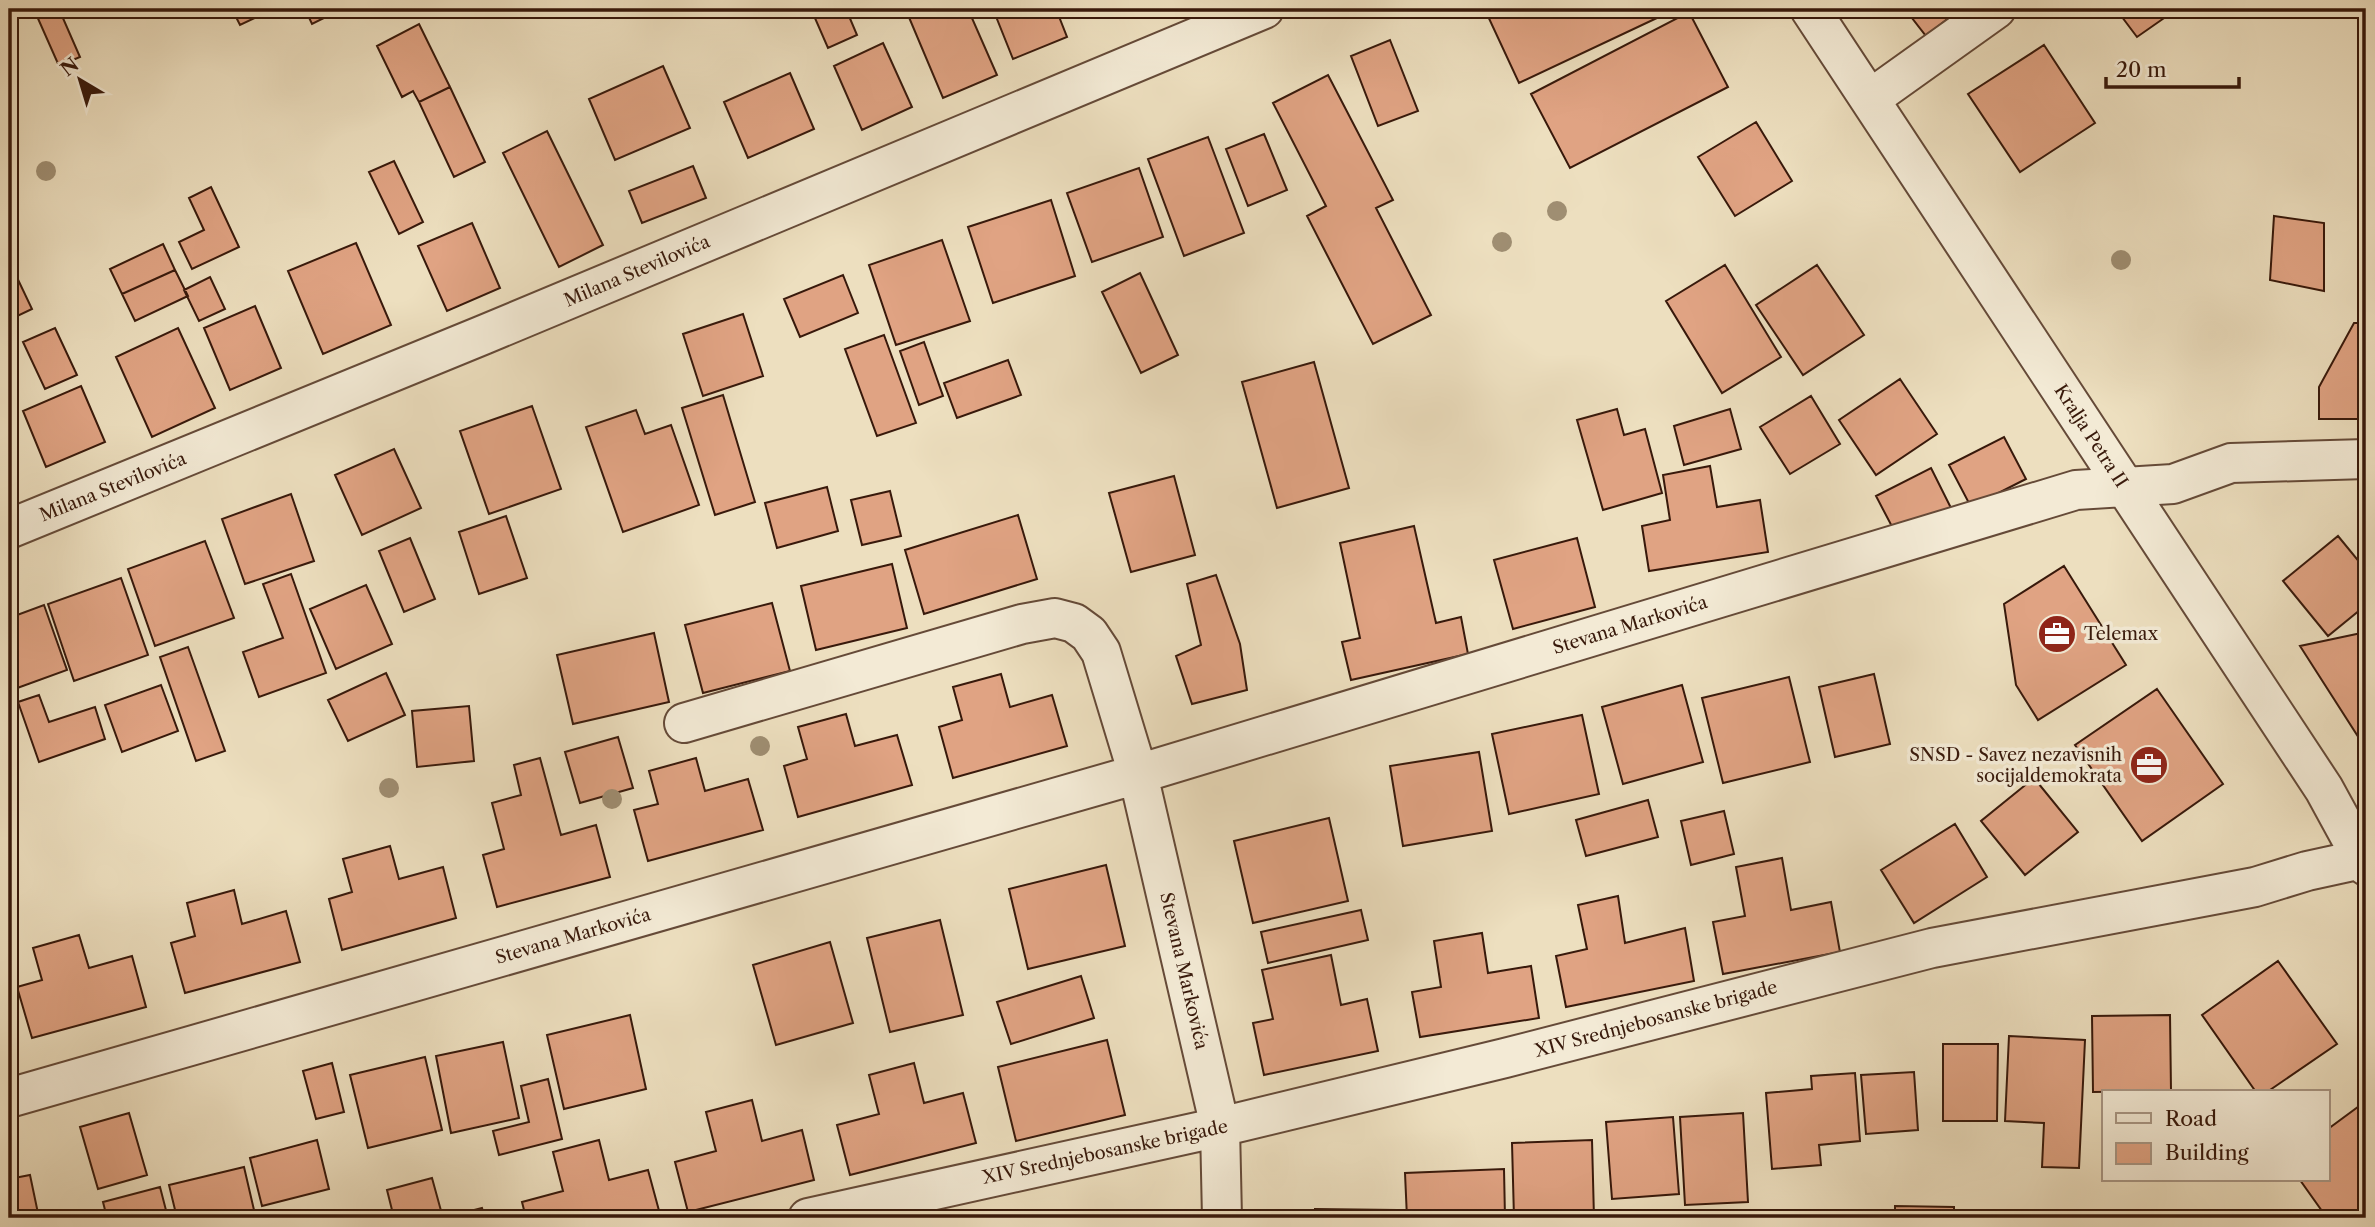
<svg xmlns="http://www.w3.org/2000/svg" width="2375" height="1227" viewBox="0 0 2375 1227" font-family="'Libre Caslon Text',serif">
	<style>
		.building { fill: #e0a383; stroke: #38190b; stroke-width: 2 }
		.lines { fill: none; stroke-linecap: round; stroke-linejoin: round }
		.minor-casing { stroke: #654a38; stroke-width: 42 }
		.minor { stroke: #f3ead5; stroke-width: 38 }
		.tree { fill: #9f8e72 }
		.labels { text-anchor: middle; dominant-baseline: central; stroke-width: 7; stroke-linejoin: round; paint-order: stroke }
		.street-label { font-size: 18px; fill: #38190b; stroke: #f3ead5 }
		.poi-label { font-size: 18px; fill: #38190b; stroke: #f3ead5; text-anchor: start }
	</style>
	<rect width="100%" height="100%" fill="#eddfbf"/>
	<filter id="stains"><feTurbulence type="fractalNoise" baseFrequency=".00286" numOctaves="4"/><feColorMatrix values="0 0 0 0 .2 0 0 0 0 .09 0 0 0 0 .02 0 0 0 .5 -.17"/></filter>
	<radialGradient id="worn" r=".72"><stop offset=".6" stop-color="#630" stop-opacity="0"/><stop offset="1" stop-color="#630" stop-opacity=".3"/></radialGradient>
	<path class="building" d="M49,9H59L80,57L59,66L36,14Z
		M232,9H274L240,25Z
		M305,9H342L312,24Z
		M811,9H846L857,35L828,48Z
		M923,9H968L997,75L943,98L908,15Z
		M993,9H1056L1067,37L1013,59Z
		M1493,9H1676L1519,83L1486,12Z
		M1905,9H1960L1926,36Z
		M2116,9H2177L2137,37Z
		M1689,12L1728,87L1570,168L1531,94Z
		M419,24L450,87L419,102L413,91L402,97L377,46Z
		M1390,40L1418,111L1378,126L1351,56Z
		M883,43L912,107L862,130L834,66Z
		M2044,45L2095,123L2020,172L1968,94Z
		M663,66L690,128L615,160L589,99Z
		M790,73L814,129L748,158L724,102Z
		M1328,75L1393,200L1376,208L1431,315L1373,344L1307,216L1326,206L1273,103Z
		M450,87L485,162L454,177L419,102Z
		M1756,122L1792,181L1735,216L1698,157Z
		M547,131L603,245L559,267L503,153Z
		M1264,134L1287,190L1248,206L1226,149Z
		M1208,137L1244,233L1184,256L1148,159Z
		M394,161L423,222L399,234L369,172Z
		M693,166L706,198L642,223L629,191Z
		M1139,168L1163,237L1092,262L1067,193Z
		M211,187L239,247L192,269L179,242L204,230L189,198Z
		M1051,200L1075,276L993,303L968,227Z
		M2274,216L2324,223V291L2270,280Z
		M472,223L500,288L447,311L418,246Z
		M942,240L970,321L896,345L869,265Z
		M356,243L391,325L323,354L288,271Z
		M163,244L175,270L122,294L110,269Z
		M1725,265L1781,357L1722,393L1666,301Z
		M1817,265L1864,335L1803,375L1756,305Z
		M12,267L32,309L9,320V269Z
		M175,270L188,296L135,321L122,294Z
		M1140,273L1178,355L1141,373L1102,292Z
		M843,275L858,313L800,337L784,299Z
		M210,277L225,309L199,321L184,290Z
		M255,306L281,368L230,390L204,328Z
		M743,314L763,376L703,396L683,334Z
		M2354,323H2366V419H2319V387Z
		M55,328L77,375L45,389L23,342Z
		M178,328L215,408L152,437L116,357Z
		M884,335L916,423L877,436L845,349Z
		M924,342L943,396L919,405L900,351Z
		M1008,360L1021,395L957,418L944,383Z
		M1314,362L1349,488L1277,508L1242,382Z
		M1900,379L1937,434L1876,475L1839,420Z
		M81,386L105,442L46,467L23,411Z
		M723,395L755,502L715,515L682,408Z
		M1811,396L1840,444L1790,474L1760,427Z
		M532,406L561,489L489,514L460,431Z
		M1617,409L1624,435L1645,429L1662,493L1603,510L1577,420Z
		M1730,409L1741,449L1684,465L1674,426Z
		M636,410L645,434L671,425L699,505L623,532L586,427Z
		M2004,437L2026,479L1971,507L1949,465Z
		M394,449L421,508L362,535L335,475Z
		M1710,466L1717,507L1760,500L1768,552L1649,571L1642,526L1670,520L1663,475Z
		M1931,468L1952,510L1898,538L1876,496Z
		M1174,476L1195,555L1131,572L1109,493Z
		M827,487L838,531L777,548L765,503Z
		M890,491L901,536L862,545L851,500Z
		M291,494L314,561L245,584L222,519Z
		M1018,515L1037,579L924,614L905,550Z
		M506,516L527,578L479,594L459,532Z
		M1414,526L1436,623L1461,617L1468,654L1351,680L1342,642L1360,638L1340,543Z
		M2338,536L2366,570V605L2328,636L2283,581Z
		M410,538L435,599L404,612L379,551Z
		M1577,538L1595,607L1513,629L1494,560Z
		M205,541L234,618L155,646L128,569Z
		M892,564L907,628L816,650L801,586Z
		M2064,566L2126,665L2038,720L2016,685L2004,604Z
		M291,574L326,673L259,697L243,652L283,638L263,584Z
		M1216,575L1240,644L1247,690L1192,704L1176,656L1201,645L1187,584Z
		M121,578L148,655L74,681L48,604Z
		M366,585L392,644L336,669L310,609Z
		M772,603L790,671L703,693L685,625Z
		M44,605L67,670L9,691V618Z
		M2366,632V749L2300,646Z
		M654,633L669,702L573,724L557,655Z
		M188,647L225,751L196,761L160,657Z
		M386,673L405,715L348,741L328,700Z
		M1001,674L1010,707L1052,695L1067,746L953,778L939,727L962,720L953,687Z
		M1874,674L1890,744L1835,757L1819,687Z
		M1789,677L1810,762L1723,783L1702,698Z
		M161,685L178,731L122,752L105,705Z
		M1682,685L1703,762L1623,784L1602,707Z
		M2157,689L2223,784L2142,841L2075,745Z
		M39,695L49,722L95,707L105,739L39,762L18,702Z
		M469,706L474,761L417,767L412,711Z
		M846,714L855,746L897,735L912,785L798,817L784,766L807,759L798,727Z
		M1582,715L1599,794L1509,814L1492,734Z
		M618,737L633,788L580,803L565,752Z
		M1479,752L1492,831L1403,846L1390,766Z
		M540,758L561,835L596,825L610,877L497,907L483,855L504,849L492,803L521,795L514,765Z
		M696,758L705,791L748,779L763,830L648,861L634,810L658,804L649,771Z
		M2034,778L2078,832L2025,875L1981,821Z
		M1648,800L1658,837L1586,856L1576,820Z
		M1724,811L1734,854L1691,865L1681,821Z
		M1329,818L1348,901L1253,923L1234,841Z
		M1955,824L1987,877L1914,923L1881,870Z
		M390,846L399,879L443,867L456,918L342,950L329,899L352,892L343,859Z
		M1782,858L1791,910L1831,902L1840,952L1723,974L1713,922L1745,916L1736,867Z
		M1106,865L1125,946L1028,969L1009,889Z
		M234,890L242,924L286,911L300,962L185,993L171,943L195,936L187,903Z
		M1618,896L1625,943L1685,928L1694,981L1566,1007L1556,956L1587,949L1578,905Z
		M1361,910L1368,940L1268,963L1261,932Z
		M940,920L963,1015L890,1032L867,938Z
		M1482,933L1488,973L1531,966L1539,1018L1420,1037L1412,992L1441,987L1434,941Z
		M79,935L89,968L132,956L146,1007L32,1038L17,987L42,980L33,948Z
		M830,942L853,1023L776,1045L753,965Z
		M1331,955L1341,1005L1367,999L1378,1051L1264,1075L1253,1023L1273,1019L1262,970Z
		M2278,961L2337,1044L2267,1092H2256L2202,1015Z
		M1081,976L1094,1018L1011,1044L997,1002Z
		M630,1015L646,1089L564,1109L547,1035Z
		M2170,1015L2171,1091L2093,1092L2092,1016Z
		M2009,1036L2085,1040L2079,1168L2042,1167L2044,1123L2005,1121Z
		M1107,1040L1125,1115L1016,1141L998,1067Z
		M503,1042L519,1118L451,1133L436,1056Z
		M1943,1044H1998L1997,1121H1943Z
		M425,1057L442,1130L368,1148L350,1075Z
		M332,1063L344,1112L316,1119L303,1071Z
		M914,1063L924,1103L963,1093L976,1143L850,1175L837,1125L879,1114L869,1075Z
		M1914,1072L1918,1130L1866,1134L1861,1075Z
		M1855,1073L1860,1141L1819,1145L1821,1165L1772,1169L1766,1093L1812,1089L1811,1076Z
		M548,1079L562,1139L499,1155L493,1131L529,1122L521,1086Z
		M752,1100L762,1141L802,1130L814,1180L688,1212L675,1162L716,1151L706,1112Z
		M2366,1101V1218H2327L2300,1180H2328V1129Z
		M129,1113L147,1175L98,1189L80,1127Z
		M1743,1113L1748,1202L1685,1205L1680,1117Z
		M1673,1117L1679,1194L1612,1199L1606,1122Z
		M317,1140L329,1189L262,1206L250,1158Z
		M599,1140L609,1180L648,1170L661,1218H526L522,1202L563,1191L553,1152Z
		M1592,1140L1594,1218H1514L1512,1143Z
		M244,1167L254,1210L219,1218H177L169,1185Z
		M1504,1169L1505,1218H1407L1405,1173Z
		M30,1175L39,1218H9V1179Z
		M432,1178L443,1218H394L387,1190Z
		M160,1187L168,1218H107L103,1202Z
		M1895,1206L1954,1207V1218H1895Z
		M482,1208L485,1218H443Z
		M1315,1209L1396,1210V1218H1315Z"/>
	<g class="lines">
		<defs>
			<path id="minor" d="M1810,9L2324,789L2366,866
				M1870,99L1996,9
				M9,529L483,335L1264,9
				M684,723L1022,624L1055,618L1074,623L1089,634L1101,652L1138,774L1220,1127L1222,1218
				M9,1098L1138,774L2076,490L2173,484L2231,463L2366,459
				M808,1218L1220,1127L1505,1058L1932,948L2255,887L2307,871L2362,859"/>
		</defs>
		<use href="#minor" class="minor-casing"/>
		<use href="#minor" class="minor"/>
	</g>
	<g class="tree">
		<circle cx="46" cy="171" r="10"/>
		<circle cx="1557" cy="211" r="10"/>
		<circle cx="1502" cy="242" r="10"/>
		<circle cx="2121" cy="260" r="10"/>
		<circle cx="760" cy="746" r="10"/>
		<circle cx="389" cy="788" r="10"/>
		<circle cx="612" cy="799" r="10"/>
	</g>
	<defs>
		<symbol id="office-disc" viewBox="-11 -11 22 22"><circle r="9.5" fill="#8f2418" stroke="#f3ead5"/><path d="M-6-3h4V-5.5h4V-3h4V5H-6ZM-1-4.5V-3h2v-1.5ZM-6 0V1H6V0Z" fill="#fff"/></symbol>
	</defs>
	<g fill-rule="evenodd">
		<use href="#office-disc" x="2035" y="612" width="44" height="44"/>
		<use href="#office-disc" x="2127" y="743" width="44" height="44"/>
	</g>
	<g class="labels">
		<g class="street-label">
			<text transform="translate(637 271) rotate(-23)">Milana Stevilovića</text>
			<text transform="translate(2091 436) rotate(57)">Kralja Petra II</text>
			<text transform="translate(113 487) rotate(-22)">Milana Stevilovića</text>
			<text transform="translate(1630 625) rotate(-17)">Stevana Markovića</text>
			<text transform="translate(573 936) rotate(-16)">Stevana Markovića</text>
			<text transform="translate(1184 971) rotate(77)">Stevana Markovića</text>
			<text transform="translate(1656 1019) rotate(-15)">XIV Srednjebosanske brigade</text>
			<text transform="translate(1105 1152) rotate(-12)">XIV Srednjebosanske brigade</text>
		</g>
		<g class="poi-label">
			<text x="2084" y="634">Telemax</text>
			<text x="2122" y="755" text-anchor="end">SNSD - Savez nezavisnih<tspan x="2122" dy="21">socijaldemokrata</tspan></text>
		</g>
	</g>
	<rect width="2375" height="1227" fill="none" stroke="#eddfbf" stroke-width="35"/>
	<rect x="10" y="10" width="2354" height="1206" fill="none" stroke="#38190b" stroke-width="3.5"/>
	<rect x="18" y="18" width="2340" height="1192" fill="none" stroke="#38190b" stroke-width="2"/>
	<rect x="2102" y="1090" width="228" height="91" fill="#f3ead5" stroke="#a89684" stroke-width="2"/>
	<rect x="2116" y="1113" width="35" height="10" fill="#f3ead5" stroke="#a89684" stroke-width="2"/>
	<text x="2165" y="1126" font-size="21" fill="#38190b">Road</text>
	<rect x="2116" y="1143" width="35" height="21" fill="#e0a383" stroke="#a89684" stroke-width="2"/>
	<text x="2165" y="1160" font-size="21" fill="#38190b">Building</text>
	<g transform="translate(80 80) rotate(322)" stroke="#f3ead5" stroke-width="5" paint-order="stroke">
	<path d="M0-5L12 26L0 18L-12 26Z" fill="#38190b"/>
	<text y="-10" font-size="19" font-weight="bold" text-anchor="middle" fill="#38190b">N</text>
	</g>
	<path d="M2106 77v10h133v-10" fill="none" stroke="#38190b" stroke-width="3.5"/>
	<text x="2116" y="77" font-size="21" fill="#38190b" stroke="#f3ead5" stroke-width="5" paint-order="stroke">20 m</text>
	<rect width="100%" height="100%" filter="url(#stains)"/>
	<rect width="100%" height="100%" fill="url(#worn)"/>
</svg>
